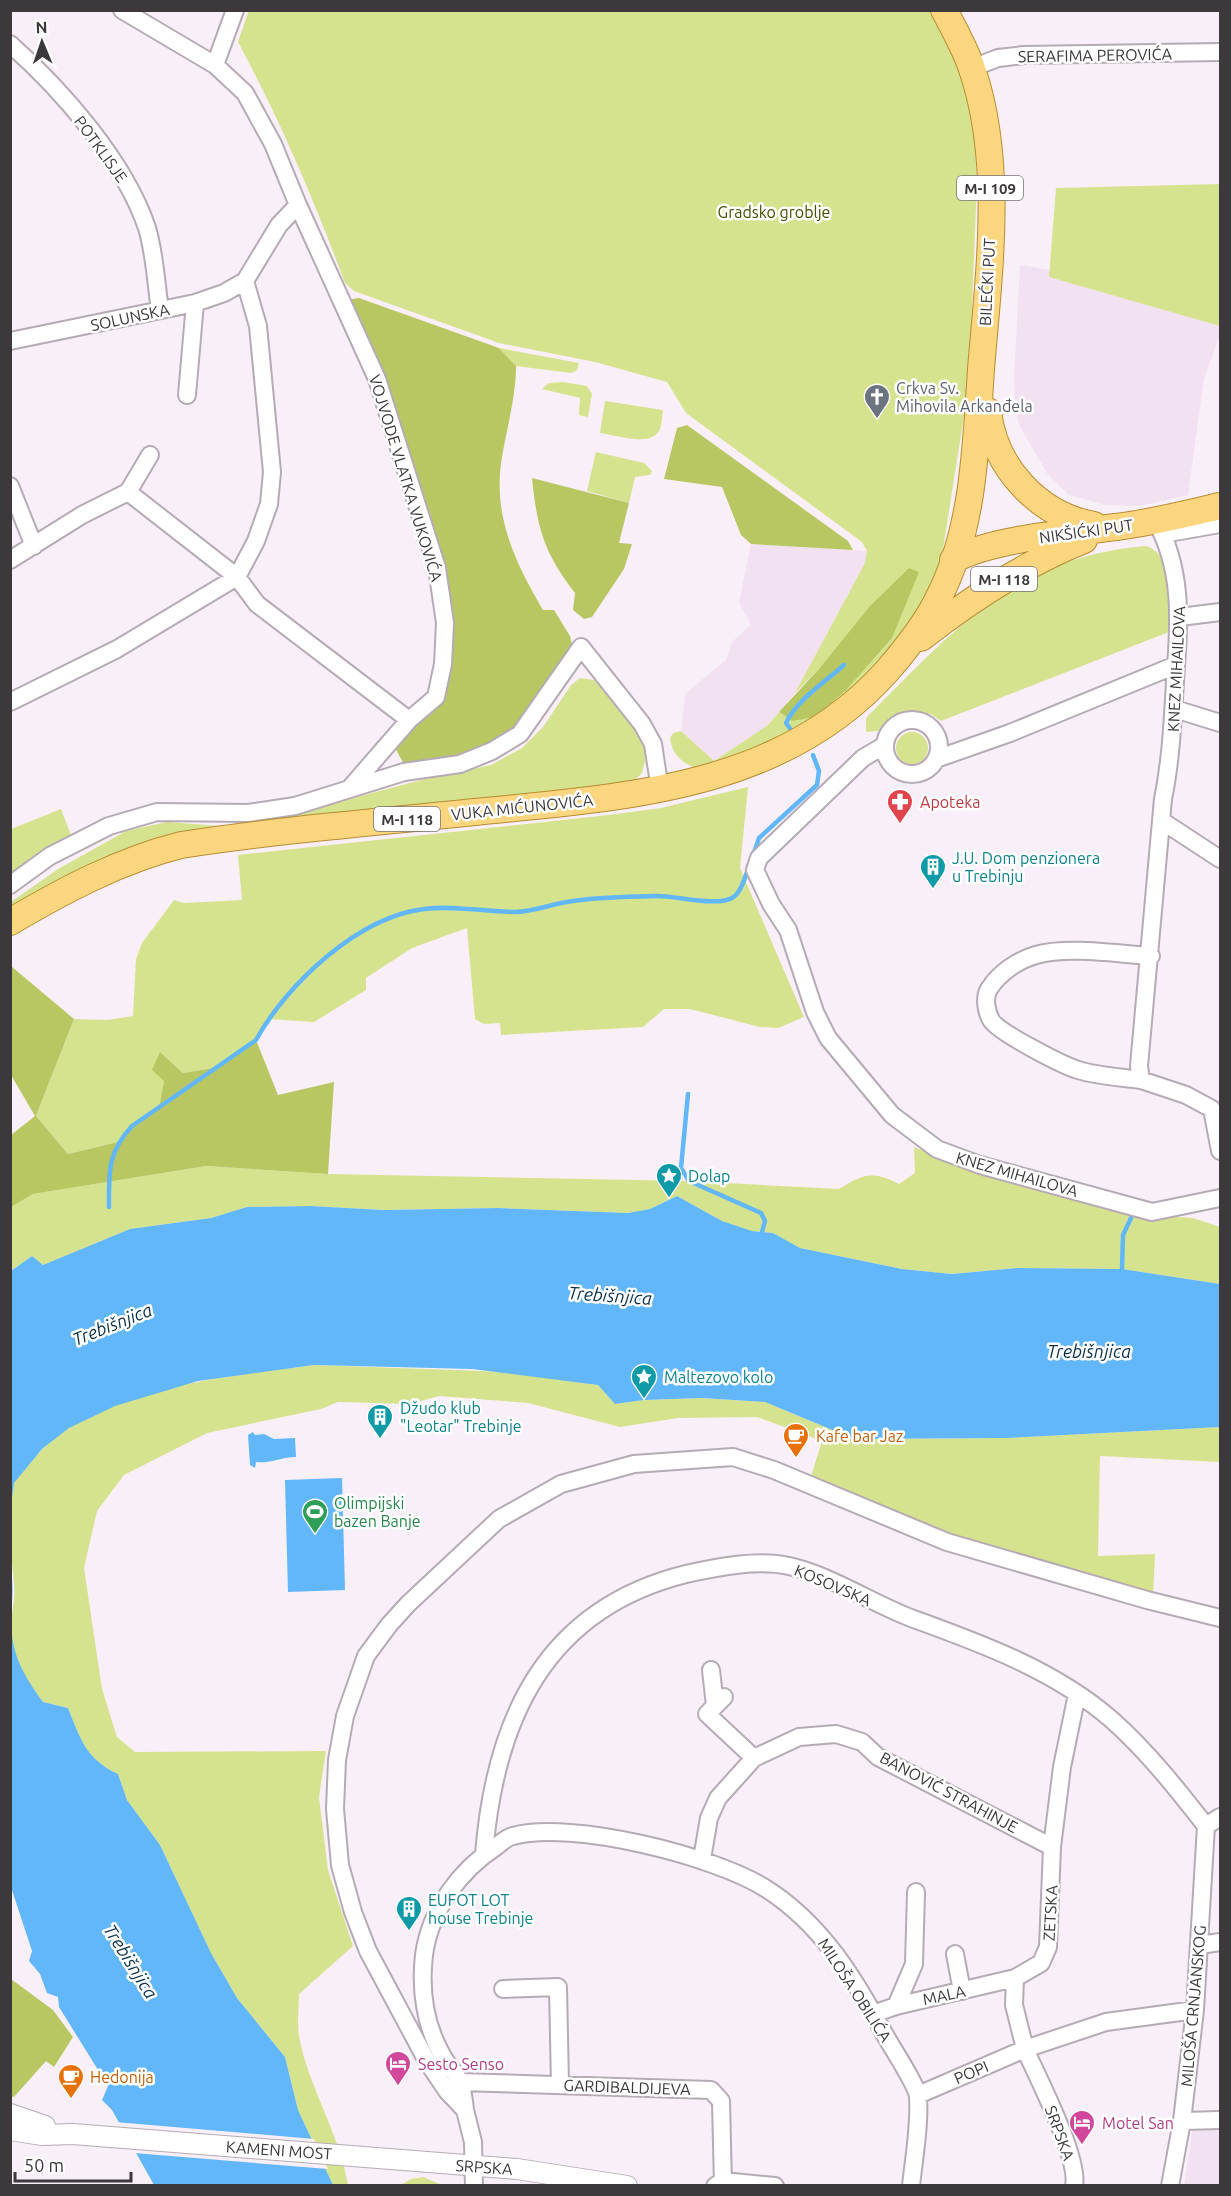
<svg xmlns="http://www.w3.org/2000/svg" width="1231" height="2196" viewBox="0 0 1231 2196" font-family="Ubuntu,sans-serif">
	<style>
		.built { fill: #f2e1f0 }
		.green { fill: #d6e38e }
		.forest { fill: #b9c762 }
		.water { fill: #61b7f9 }
		.pier { fill: #f9eff8 }
		.lines { fill: none; stroke-linecap: round; stroke-linejoin: round }
		.stream { stroke: #61b7f9; stroke-width: 4.5 }
		.minor-casing { stroke: #b5abb4; stroke-width: 20 }
		.tertiary-casing { stroke: #b5abb4; stroke-width: 22 }
		.primary-casing { stroke: #b78c30; stroke-width: 28 }
		.minor { stroke: #fff; stroke-width: 16 }
		.tertiary { stroke: #fff; stroke-width: 20 }
		.primary { stroke: #fbd67f; stroke-width: 26 }
		.labels { text-anchor: middle; dominant-baseline: central; stroke-width: 5; stroke-linejoin: round; paint-order: stroke }
		.shield { fill: #fff; stroke: #767476; stroke-width: 1.5 }
		.shield-label { font-size: 15px; font-weight: bold; fill: #3c383c }
		.street-label { font-size: 16px; fill: #3c383c; stroke: #fff }
		.park-label { font-size: 16px; fill: #474f00; stroke: #fff }
		.worship-label { font-size: 16px; fill: #5b616d; stroke: #fff; text-anchor: start }
		.health-label { font-size: 16px; fill: #be3a42; stroke: #fff; text-anchor: start }
		.culture-label { font-size: 16px; fill: #0d838f; stroke: #fff; text-anchor: start }
		.food-label { font-size: 16px; fill: #c56008; stroke: #fff; text-anchor: start }
		.leisure-label { font-size: 16px; fill: #27864d; stroke: #fff; text-anchor: start }
		.hotel-label { font-size: 16px; fill: #b23c85; stroke: #fff; text-anchor: start }
		.water-label { font-size: 18px; font-style: italic; fill: #0c314b; stroke: #fff }
	</style>
	<rect width="100%" height="100%" fill="#f9eff8"/>
	<path class="built" d="M1020,265L1050,270V277L1220,326V336L1204,378L1188,495L1140,506L1106,505L1069,495L1047,473L1019,425L1015,405L1014,377Z
		M751,544L867,551L865,563L795,693L768,725L714,761L681,731L685,694L726,660L732,642L751,625L739,602Z
		M1220,2125V2185L1184,2186L1193,2126Z"/>
	<path class="green" d="M249,10L933,11L953,53L966,94L974,131L977,182L969,384L938,581L925,608L833,715L702,770C685,765 672,757 670,738L673,733L681,731L714,761L768,725L779,712L792,721L892,638L901,611L819,669L795,693L865,563L867,551L862,542L686,413L667,382L595,362L499,343L354,291L345,283C314,200 280,120 238,42Z
		M1220,184V326L1049,277L1056,188Z
		M499,348L579,363L577,370L571,373L516,366Z
		M563,382L587,386L592,394L588,417L579,415L580,398L542,389L549,383Z
		M605,401L663,410C662,416 662,424 660,429C652,448 616,435 600,433Z
		M596,452L644,463L652,471L650,475L635,477L629,503L587,491Z
		M1147,546C1177,559 1171,601 1174,630L941,721L931,714L917,711L901,718L887,730L866,732V718C952,632 1016,556 1147,546Z
		M580,678L600,681L649,746L642,773L630,785L252,829L11,918V902L58,869L126,831L167,822L222,826L259,823L425,779L491,765L522,748L543,727L571,685Z
		M896 748a16 16 0 1 1 32 0a16 16 0 1 1-32 0Z
		M748,787L740,868L804,1017L778,1028L760,1027L690,1009H664L643,1027L501,1035L500,1023L484,1024L475,1019L467,928L412,948L366,978V990L314,1022L268,1019L256,1040L213,1068L183,1073L160,1052L164,1080L160,1109L132,1126L118,1142L68,1154L36,1116L74,1019L107,1020L133,1016L136,959L142,943L174,900L184,903L242,900L238,855L609,815L661,808Z
		M61,809L72,838L11,876V829Z
		M914,1147L958,1166L1147,1215L1193,1218L1220,1227V1284L1122,1269L1017,1268L952,1274L902,1269L800,1248L773,1233L752,1231L722,1221L677,1196L650,1209L628,1213L498,1208L384,1210L310,1206L248,1207L211,1218L130,1229L43,1265L32,1256L11,1271L10,1207L33,1194L206,1166L328,1174L689,1181L839,1189C864,1173 874,1171 899,1184L915,1173Z
		M314,1365L511,1372L598,1385L615,1404L644,1400L702,1398L765,1402L854,1439L1007,1438L1220,1427V1462L1100,1456L1098,1556L1155,1554L1153,1597L947,1542L808,1486L822,1441L757,1417L678,1418L620,1427L528,1403L439,1396L410,1404L338,1402L321,1409L207,1433L124,1475L97,1511L84,1568L102,1689L117,1737L135,1752L326,1751L319,1797L328,1870L353,1946L299,1994C299,2007 297,2023 299,2036C308,2086 339,2132 348,2185H333L298,2110L285,2057L237,1998L211,1953L160,1845L127,1800L118,1774C86,1759 81,1740 68,1708L43,1702C28,1681 13,1661 11,1633C10,1617 16,1600 14,1583C12,1560 4,1505 14,1483C17,1476 26,1468 31,1462C94,1385 223,1378 314,1365Z
		M423,2177L442,2185H401L411,2179Z"/>
	<path class="forest" d="M359,298L499,348L516,366C516,397 507,427 502,457C492,515 515,562 543,610H554L570,636L573,650L517,730L460,759L406,768L393,744L440,700L448,623L352,310V299Z
		M687,425L848,541L853,550L751,544L741,535L722,487L664,479L677,428Z
		M532,478L629,503L619,543L632,544L624,569L592,617L584,619L573,610L575,593C544,553 537,528 532,478Z
		M909,568L919,572L892,638L846,690L815,717L792,721L779,712L819,669L870,606Z
		M11,966L74,1019L36,1116L68,1154L118,1142L132,1126L159,1109L164,1081L152,1070L160,1052L183,1073L213,1068L256,1040L278,1095L334,1082L328,1174L206,1166L33,1194L11,1207V1135L35,1116L11,1075Z
		M11,1979L53,2010L73,2037L54,2067L46,2061L14,2097L10,2096Z"/>
	<path class="water" d="M677,1196L722,1221L752,1231L773,1233L800,1248L902,1269L952,1274L1017,1268L1122,1269L1220,1284V1427L1007,1438L854,1439L765,1402L702,1398L644,1400L615,1404L598,1385L472,1369L314,1365L198,1381L115,1406L69,1428L42,1449L14,1483L11,1505V1271L32,1256L43,1265L130,1229L211,1218L247,1207L310,1206L384,1210L498,1208L628,1213L650,1209Z
		M253,1432L255,1435L264,1434L274,1439L295,1438L296,1457C281,1457 269,1464 256,1462L255,1468L250,1465L248,1435Z
		M342,1478L345,1590L288,1592L285,1480Z
		M10,1568C16,1591 9,1612 12,1635C15,1662 28,1681 43,1702L68,1708C81,1740 86,1759 118,1774L127,1800L160,1845L211,1953L237,1998L285,2057L298,2110L333,2185H154L112,2110L102,2100L108,2086L59,2007L58,1997L47,1993L40,1974L29,1961L32,1951L10,1884Z"/>
	<path class="pier" d="M115,2122L314,2139L328,2169L134,2153Z"/>
	<g class="lines">
		<path class="stream" d="M794,734L786,723C796,701 825,682 844,665
			M753,856L759,838L817,785L819,771L813,755
			M688,1094L681,1168L689,1181L761,1213L765,1221L762,1232
			M109,1207C109,1172 107,1153 132,1126L256,1040C287,984 358,917 424,909C455,905 484,912 515,912C534,912 554,903 573,901C600,897 628,897 655,896C674,895 716,907 732,898C741,893 745,877 749,867
			M1122,1269L1123,1235L1131,1218"/>
		<defs>
			<path id="minor" d="M122,10L215,65L245,93L273,144L298,205L377,379L437,568L445,623L443,664L436,697L409,720L350,788
				M10,44C62,90 125,162 147,228C155,254 156,284 160,310
				M215,65L235,10
				M972,68L998,58L1024,55L1220,52
				M10,341L195,303L224,293L245,281
				M187,395L195,303
				M10,486L34,546
				M128,492L237,577L257,604L409,720
				M128,492L150,455
				M1156,521C1181,567 1180,615 1176,666C1173,711 1172,755 1163,799L1139,1066L1141,1080L1186,1095L1212,1109L1220,1151
				M1163,534L1220,524
				M10,560L82,515L128,492
				M237,577L256,541L269,504L272,472L258,326L245,281L279,225L298,205
				M1180,617L1220,612
				M10,702L117,649L237,577
				M1175,709L1220,723
				M885 747a27 27 0 1 1 54 0a27 27 0 1 1-54 0Z
				M885,745L863,758L759,858L755,870L771,904L788,930L815,1012L828,1038L892,1115L937,1149L980,1165L1152,1212L1220,1198
				M936,759L1010,733L1176,665
				M1162,821L1220,859
				M10,885L50,856L109,826L157,812L248,813L295,806L404,772L460,764L492,751L520,734L581,647L642,724L653,744L660,790
				M1141,1080C1120,1077 1097,1076 1078,1070C1062,1065 998,1032 991,1020C986,1011 984,997 989,989C999,973 1018,960 1036,955C1067,946 1118,954 1151,956
				M711,1670L715,1706
				M1077,1694L1062,1767L1052,1847L1048,1947L1041,1963L1015,1978L1014,2005L1025,2049L1106,2022L1195,2010
				M724,1697L707,1714L754,1758
				M1206,1826L1220,1817
				M484,1854C495,1719 545,1609 686,1574C717,1567 758,1559 789,1566C827,1574 872,1603 911,1618C980,1643 1055,1670 1112,1720C1147,1751 1177,1789 1206,1826
				M702,1859L709,1818L718,1798L754,1758L799,1737L836,1734L862,1742L878,1757L1052,1847
				M1200,1945L1220,1942
				M955,1954L962,1991
				M503,1989L558,1987L560,2085
				M896,2006L914,1964L916,1892
				M873,2014L896,2006L1015,1978
				M452,2087L460,2082L711,2090L721,2101L723,2186
				M918,2095L1025,2049C1037,2076 1080,2159 1074,2186
				M465,2110C464,2101 463,2090 460,2082C456,2073 447,2065 442,2055C425,2025 420,1989 424,1955C430,1910 460,1870 497,1846C502,1842 507,1837 513,1836C572,1820 714,1856 765,1888C821,1923 855,1979 885,2035C892,2048 917,2085 918,2097C920,2125 914,2157 911,2186
				M1182,2121L1220,2120
				M474,2186L473,2142L465,2110L447,2091L428,2063L368,1951L353,1912L340,1865L335,1809L337,1760L345,1716L366,1656L389,1625L408,1604L499,1519L561,1484L634,1464L733,1457L774,1470L947,1542L1147,1600L1220,1618
				M715,2186L723,2181L775,2186
				M1170,2186L1182,2121L1195,2010L1206,1826"/>
			<path id="tertiary" d="M10,2114L45,2126
				M10,2130L42,2135L73,2134L517,2169L627,2186"/>
			<path id="primary" d="M988,411C994,467 1038,515 1094,525
				M953,560C993,538 1070,533 1116,527C1151,523 1186,514 1220,506
				M921,638C972,598 1024,564 1084,540
				M10,922C64,890 121,860 181,845C279,830 377,822 475,812C622,797 781,790 887,671C907,648 927,623 940,595C974,527 976,444 981,369C989,272 1004,163 972,69C965,48 954,29 944,10"/>
		</defs>
		<use href="#minor" class="minor-casing"/>
		<use href="#tertiary" class="tertiary-casing"/>
		<use href="#primary" class="primary-casing"/>
		<use href="#minor" class="minor"/>
		<use href="#tertiary" class="tertiary"/>
		<use href="#primary" class="primary"/>
	</g>
	<defs>
		<symbol id="church-pin" viewBox="-11 -11 22 30"><path d="M0 17L-7.5 6A9.5 9.5 0 1 1 7.5 6Z" fill="#6b7280" stroke="#fff"/><path d="M-1.2-6h2.4v3.5h3.3v2.4h-3.3V6h-2.4V-.1h-3.3v-2.4h3.3Z" fill="#fff"/></symbol>
		<symbol id="pharmacy-pin" viewBox="-11 -11 22 30"><path d="M0 17L-7.5 6A9.5 9.5 0 1 1 7.5 6Z" fill="#e0444e" stroke="#fff"/><path d="M-2-6h4v4h4v4h-4v4h-4v-4h-4v-4h4Z" fill="#fff"/></symbol>
		<symbol id="building-pin" viewBox="-11 -11 22 30"><path d="M0 17L-7.5 6A9.5 9.5 0 1 1 7.5 6Z" fill="#0f9aa8" stroke="#fff"/><path d="M-4-6H4V6H1V3H-1V6H-4ZM-2.5-4.3h1.7v1.8h-1.7ZM.8-4.3h1.7v1.8H.8ZM-2.5-1h1.7V.8h-1.7ZM.8-1h1.7V.8H.8Z" fill="#fff"/></symbol>
		<symbol id="sight-pin" viewBox="-11 -11 22 30"><path d="M0 17L-7.5 6A9.5 9.5 0 1 1 7.5 6Z" fill="#0f9aa8" stroke="#fff"/><path d="M0-6L1.8-2.2L6-1.7L2.9 1.2L3.7 5.4L0 3.3L-3.7 5.4L-2.9 1.2L-6-1.7L-1.8-2.2Z" fill="#fff"/></symbol>
		<symbol id="cafe-pin" viewBox="-11 -11 22 30"><path d="M0 17L-7.5 6A9.5 9.5 0 1 1 7.5 6Z" fill="#e8710a" stroke="#fff"/><path d="M-5.5-4.5H6V0H3Q3 3.5 0 3.5H-2.5Q-5.5 3.5-5.5 0ZM3-3.2v2h1.7v-2ZM-6 4.5H4V6H-6Z" fill="#fff"/></symbol>
		<symbol id="stadium-pin" viewBox="-11 -11 22 30"><path d="M0 17L-7.5 6A9.5 9.5 0 1 1 7.5 6Z" fill="#2e9e5b" stroke="#fff"/><path d="M0-5a6.5 5 0 1 0 0 10a6.5 5 0 1 0 0-10ZM-3.5-1.8h7v3.6h-7Z" fill="#fff"/></symbol>
		<symbol id="hotel-pin" viewBox="-11 -11 22 30"><path d="M0 17L-7.5 6A9.5 9.5 0 1 1 7.5 6Z" fill="#d1479c" stroke="#fff"/><path d="M-6-4.5h1.5V1H6V5H4.5V3h-9V5H-6ZM-4 0a1.8 1.8 0 1 1 3.6 0ZM.5 0V-2.5h3Q6-2.5 6 0Z" fill="#fff"/></symbol>
	</defs>
	<g fill-rule="evenodd">
		<use href="#church-pin" x="862" y="382" width="30" height="40"/>
		<use href="#pharmacy-pin" x="885" y="787" width="30" height="40"/>
		<use href="#building-pin" x="918" y="852" width="30" height="40"/>
		<use href="#sight-pin" x="654" y="1161" width="30" height="40"/>
		<use href="#sight-pin" x="629" y="1362" width="30" height="40"/>
		<use href="#building-pin" x="365" y="1402" width="30" height="40"/>
		<use href="#cafe-pin" x="781" y="1421" width="30" height="40"/>
		<use href="#stadium-pin" x="300" y="1497" width="30" height="40"/>
		<use href="#building-pin" x="394" y="1894" width="30" height="40"/>
		<use href="#hotel-pin" x="383" y="2049" width="30" height="40"/>
		<use href="#cafe-pin" x="56" y="2062" width="30" height="40"/>
		<use href="#hotel-pin" x="1067" y="2108" width="30" height="40"/>
	</g>
	<g class="labels">
		<g class="shield">
			<rect x="957" y="176" width="66" height="24" rx="4.5"/>
			<rect x="971" y="567" width="66" height="24" rx="4.5"/>
			<rect x="374" y="807" width="66" height="24" rx="4.5"/>
		</g>
		<g class="shield-label">
			<text x="990" y="188">M-I 109</text>
			<text x="1004" y="579">M-I 118</text>
			<text x="407" y="819">M-I 118</text>
		</g>
		<g class="street-label">
			<text transform="translate(1095 55) rotate(-1)">SERAFIMA PEROVIĆA</text>
			<text transform="translate(101 149) rotate(54)">POTKLISJE</text>
			<text transform="translate(987 282) rotate(-87)">BILEĆKI PUT</text>
			<text transform="translate(130 317) rotate(-12)">SOLUNSKA</text>
			<text transform="translate(406 478) rotate(73)">VOJVODE VLATKA VUKOVIĆA</text>
			<text transform="translate(1086 531) rotate(-8)">NIKŠIĆKI PUT</text>
			<text transform="translate(1176 669) rotate(-87)">KNEZ MIHAILOVA</text>
			<text transform="translate(522 807) rotate(-6)">VUKA MIĆUNOVIĆA</text>
			<text transform="translate(1017 1174) rotate(16)">KNEZ MIHAILOVA</text>
			<text transform="translate(833 1585) rotate(23)">KOSOVSKA</text>
			<text transform="translate(949 1792) rotate(28)">BANOVIĆ STRAHINJE</text>
			<text transform="translate(1050 1913) rotate(-87)">ZETSKA</text>
			<text transform="translate(855 1990) rotate(57)">MILOŠA OBILIĆA</text>
			<text transform="translate(944 1995) rotate(-12)">MALA</text>
			<text transform="translate(1193 2006) rotate(-85)">MILOŠA CRNJANSKOG</text>
			<text transform="translate(971 2072) rotate(-23)">POPI</text>
			<text transform="translate(627 2087) rotate(2)">GARDIBALDIJEVA</text>
			<text transform="translate(1060 2133) rotate(70)">SRPSKA</text>
			<text transform="translate(279 2150) rotate(4)">KAMENI MOST</text>
			<text transform="translate(484 2167) rotate(4)">SRPSKA</text>
		</g>
		<g class="park-label">
			<text x="774" y="212">Gradsko groblje</text>
		</g>
		<g class="worship-label">
			<text x="896" y="388">Crkva Sv.<tspan x="896" dy="18">Mihovila Arkanđela</tspan></text>
		</g>
		<g class="health-label">
			<text x="920" y="802">Apoteka</text>
		</g>
		<g class="culture-label">
			<text x="952" y="858">J.U. Dom penzionera<tspan x="952" dy="18">u Trebinju</tspan></text>
			<text x="688" y="1176">Dolap</text>
			<text x="664" y="1377">Maltezovo kolo</text>
			<text x="400" y="1408">Džudo klub<tspan x="400" dy="18">"Leotar" Trebinje</tspan></text>
			<text x="428" y="1900">EUFOT LOT<tspan x="428" dy="18">house Trebinje</tspan></text>
		</g>
		<g class="food-label">
			<text x="816" y="1436">Kafe bar Jaz</text>
			<text x="90" y="2077">Hedonija</text>
		</g>
		<g class="leisure-label">
			<text x="334" y="1503">Olimpijski<tspan x="334" dy="18">bazen Banje</tspan></text>
		</g>
		<g class="hotel-label">
			<text x="418" y="2064">Sesto Senso</text>
			<text x="1102" y="2123">Motel San</text>
		</g>
		<g class="water-label">
			<text transform="translate(610 1295) rotate(4)">Trebišnjica</text>
			<text transform="translate(112 1324) rotate(-22)">Trebišnjica</text>
			<text x="1089" y="1351">Trebišnjica</text>
			<text transform="translate(131 1961) rotate(58)">Trebišnjica</text>
		</g>
	</g>
	<rect width="1231" height="2196" fill="none" stroke="#3c383c" stroke-width="24"/>
	<g transform="translate(42 42) rotate(358)" stroke="#ffffff" stroke-width="4.5" paint-order="stroke">
	<path d="M0-4.5L10 22L0 15L-10 22Z" fill="#3c383c"/>
	<text y="-9" font-size="16" font-weight="bold" text-anchor="middle" fill="#3c383c">N</text>
	</g>
	<path d="M15 2172v9h116v-9" fill="none" stroke="#3c383c" stroke-width="3"/>
	<text x="24" y="2172" font-size="18" fill="#3c383c" stroke="#ffffff" stroke-width="4.5" paint-order="stroke">50 m</text>
</svg>
